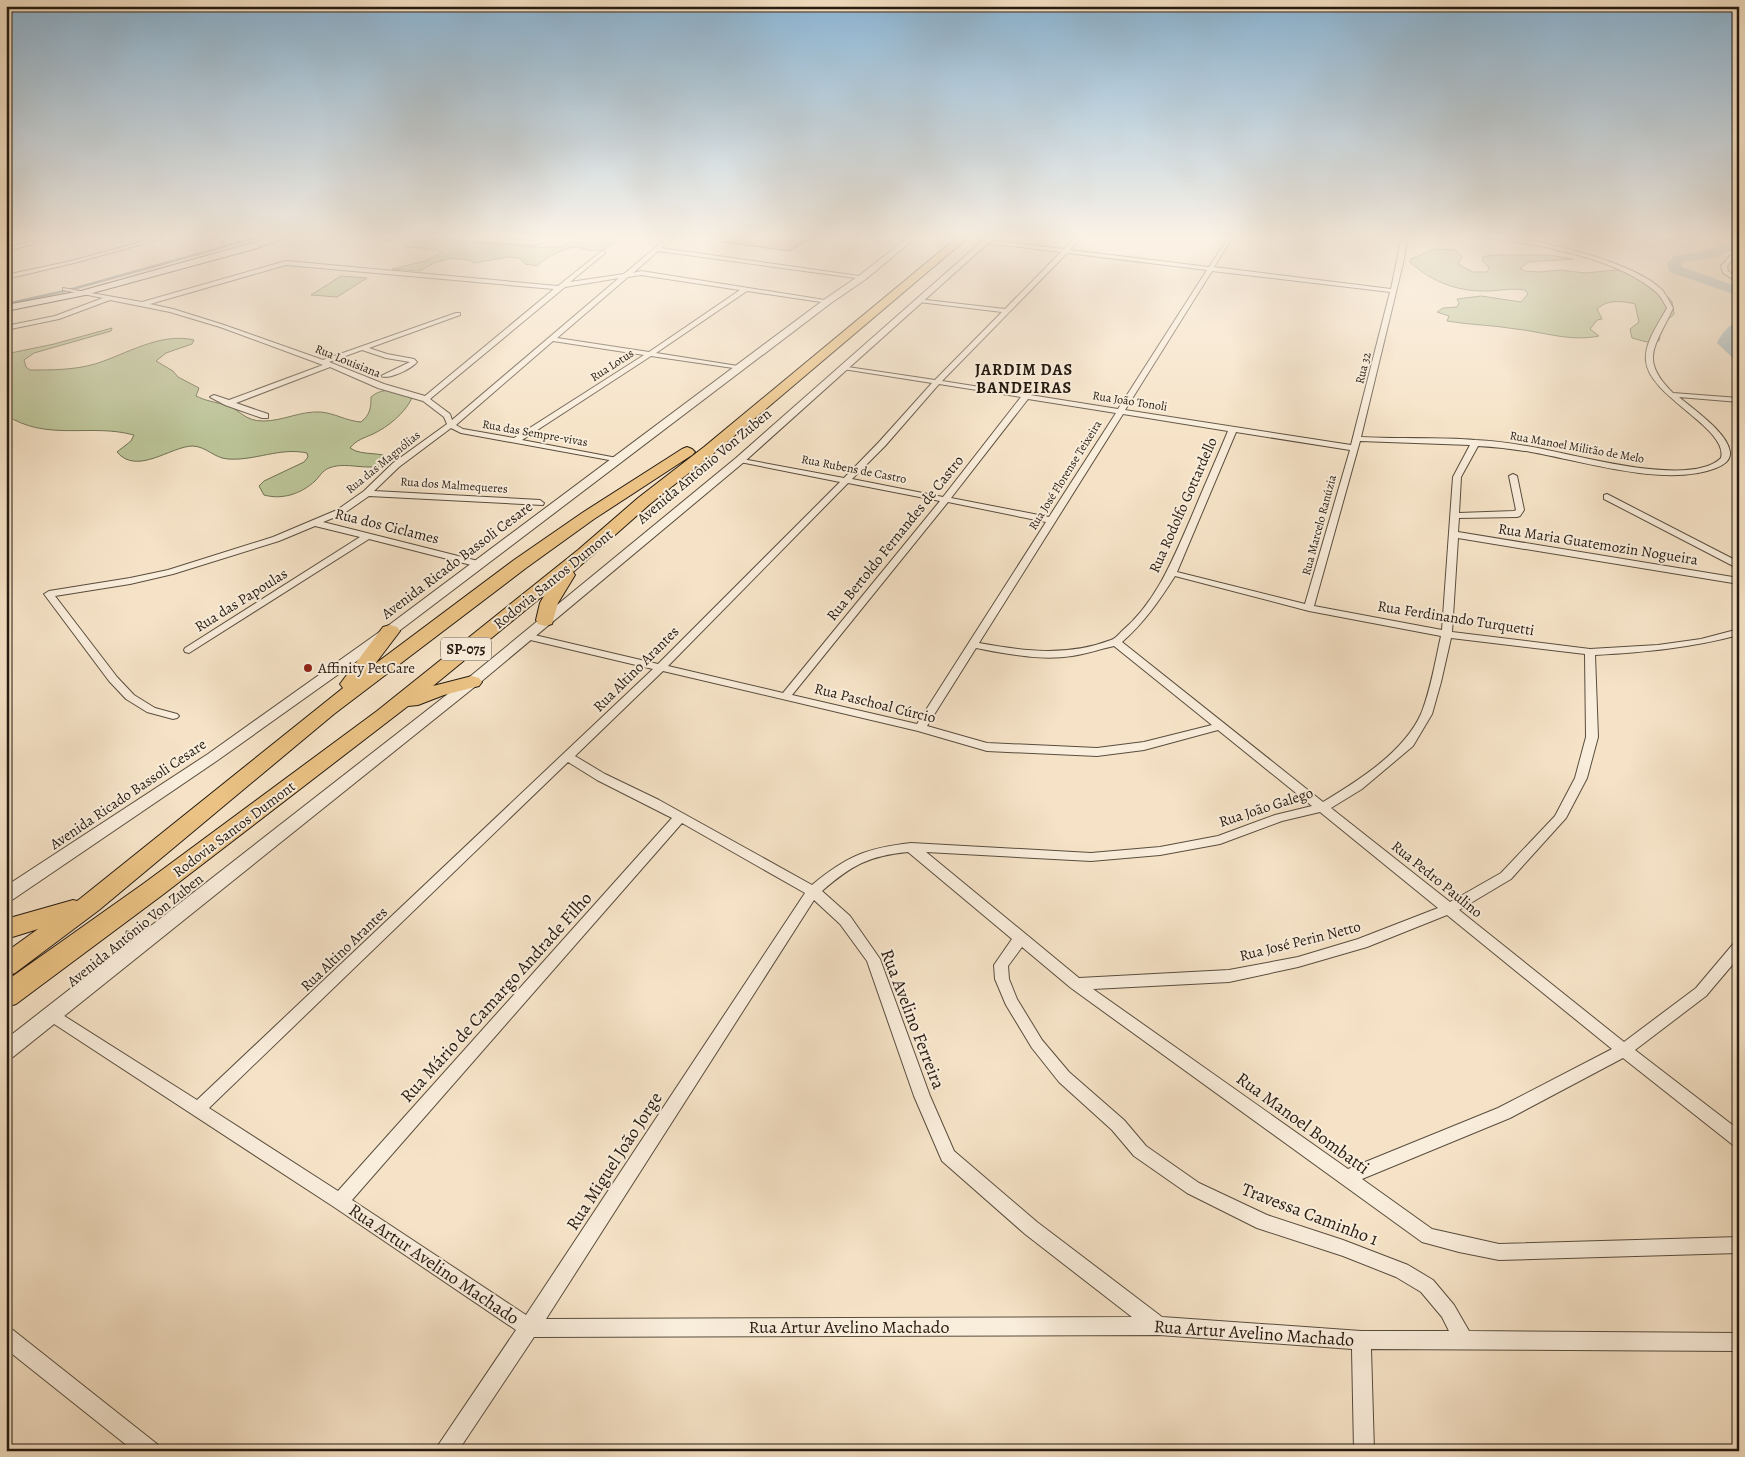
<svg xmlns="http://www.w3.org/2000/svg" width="1745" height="1457" viewBox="0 0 1745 1457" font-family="Alegreya,serif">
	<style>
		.green { fill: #bbc497; stroke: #707054 }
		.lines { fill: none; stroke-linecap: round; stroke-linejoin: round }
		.stream { stroke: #6f7b79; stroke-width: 2.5 }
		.river { fill: #a1bbbf; fill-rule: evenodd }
		.building { fill: #d48e84; stroke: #251b11 }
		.minor-casing { stroke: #594d3e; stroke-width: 2 }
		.tertiary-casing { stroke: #594d3e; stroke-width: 2 }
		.secondary-casing { stroke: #251b11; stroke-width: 2 }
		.motorway-casing { stroke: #251b11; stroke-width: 2 }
		.minor { fill: #f9eddb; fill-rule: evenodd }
		.tertiary { fill: #f9eddb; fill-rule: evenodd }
		.secondary { fill: #f9eddb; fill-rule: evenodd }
		.motorway { fill: #ebc284; fill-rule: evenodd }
		.poi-dot { fill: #8f2418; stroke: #f9eddb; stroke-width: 2 }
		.labels { text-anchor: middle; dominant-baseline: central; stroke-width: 4; stroke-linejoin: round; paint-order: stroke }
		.far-street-label { font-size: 12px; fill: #251b11; stroke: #f9eddb }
		.shield { fill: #f9eddb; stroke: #655a4e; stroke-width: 1 }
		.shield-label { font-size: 14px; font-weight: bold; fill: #251b11 }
		.street-label { font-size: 15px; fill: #251b11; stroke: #f9eddb }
		.poi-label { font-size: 15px; fill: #251b11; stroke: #f9eddb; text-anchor: start }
		.far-district-label { font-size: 16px; font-weight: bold; letter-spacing: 1px; fill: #251b11; stroke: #f9eddb }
		.near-street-label { font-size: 18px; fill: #251b11; stroke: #f9eddb }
	</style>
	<rect width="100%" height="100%" fill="#f6e3c7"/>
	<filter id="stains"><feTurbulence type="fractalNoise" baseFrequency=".004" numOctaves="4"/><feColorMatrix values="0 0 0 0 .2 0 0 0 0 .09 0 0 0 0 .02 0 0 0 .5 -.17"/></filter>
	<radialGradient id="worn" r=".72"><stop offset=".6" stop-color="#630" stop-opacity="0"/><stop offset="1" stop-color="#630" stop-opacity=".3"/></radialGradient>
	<path class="green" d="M324,235H378L536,247H560L579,237L615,235L614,244C604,250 595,253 584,249C581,248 579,247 576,247C567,247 543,258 538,266L525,264L519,258L508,257L474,263L469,260L451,258L434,263L420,271L392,269L426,261L442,252L424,248L405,247L406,243L370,238L322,236Z
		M1435,249L1456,250L1462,257L1458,264L1473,272H1487L1489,268L1482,260L1483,257L1491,255H1549L1573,259L1529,262L1520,268L1525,271L1539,272L1561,270L1585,273L1616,270L1629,272L1668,297L1672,302L1674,314L1656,331L1660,337L1659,341L1647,342L1632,338L1630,329L1639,322L1635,304C1622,301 1608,299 1597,309L1602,319L1597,320L1590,329L1599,336C1570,342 1544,332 1516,329C1493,325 1470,325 1447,321L1449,316L1437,312L1443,308L1457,307L1459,303L1457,299L1481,296L1521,302L1528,294L1525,290C1513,288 1502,290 1490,291C1459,292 1433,283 1410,262L1411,259Z
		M341,276L367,278L337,297L311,295Z
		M112,328L111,331L34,353L24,360L26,367L30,370C52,370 74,370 95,364C127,354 160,332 194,340L192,344L166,353L156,361L173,371L178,377L199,388L196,396C206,401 215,402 226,405C241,410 244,421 263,421C283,421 300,411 320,412C335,413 346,421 361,422C370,415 371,408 371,397C382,387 400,389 412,398C405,413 388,427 373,434C364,438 356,440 350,448C363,457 381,450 394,460C373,475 349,460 329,468C322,471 320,476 315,481C301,494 282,500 264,495L259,486L264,481L304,462L308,457L307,453C280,447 255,461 228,459C214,458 207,447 193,446C171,446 137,476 117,452L131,441L134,435C90,423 47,442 6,415V354L54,344Z"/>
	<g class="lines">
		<path class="stream" d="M6,304L69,290L266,235"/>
		<path class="river" d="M1739,239V248L1717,257L1683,262L1681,265L1682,267L1739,287V296L1670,272L1667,264L1674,256L1709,250Z
			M1739,322V335L1734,342L1739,346V359L1733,358L1717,343C1722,333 1728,325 1739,322Z"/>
	</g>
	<path class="building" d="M722,235H816L789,251L722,242Z"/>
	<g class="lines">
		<defs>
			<path id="minor" d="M54,235H61L6,252V248Z
				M167,235H175L74,263L6,279V275L71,261Z
				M197,235H207L237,241L234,243Z
				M423,235L534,241L550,235H556L542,243L534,245L425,237Z
				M670,235H676L661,248L866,277L863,279L658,251L633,273L641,271L831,301L828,303L747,291L656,353L738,366L741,368L740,369L651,356L522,440L617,458L621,460L620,462L461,433L451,428L399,467L374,491L540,500L544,503L543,505L369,496L343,514L323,522L482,562V566L479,567L369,539L189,653L185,652L184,650L185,648L360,537L315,526L279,541L173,574L130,584L55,596L117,677L134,695L155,708L177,714L179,716L177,718L173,719L147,712L126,699L109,681L44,594L49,591L130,578L168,570L273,537L337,510L364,491L393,463L447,424L444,417L423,401L378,388L330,367L236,403L268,414V418H262L225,405L210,397L214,395L229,400L323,365L220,327L170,312L110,300L59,319L6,330V326L55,316L103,298L63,290V288L142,302L286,261L558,286L603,250L605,253L570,282L624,274ZM286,265L554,289L425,396L384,384L329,362L362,350L386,358L410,362L381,376C389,380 411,369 417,362L414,359L387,354L369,348L460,315V313H456L323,360L224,325L173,309L150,304ZM641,275L740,290L649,352L557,338L628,277ZM619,278L452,420L450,414L430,399L565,287ZM553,341L644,355L514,438L463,429L456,425Z
				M1078,235H1084L1070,250L1209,267L1230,235H1234L1214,267L1391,289L1402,235H1407L1404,259L1361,437C1399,439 1438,437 1475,440C1499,441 1523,445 1547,450C1584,457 1692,487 1721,458C1729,428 1649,397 1646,361C1644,343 1659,323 1667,308C1664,303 1661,296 1656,292C1616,257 1535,244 1483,237L1481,235C1523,235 1634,260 1663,291C1667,296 1670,303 1673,308C1656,346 1638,359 1673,393L1739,398V402L1679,397C1693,409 1728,433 1730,452C1731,461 1722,466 1716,468C1666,488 1583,461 1531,452C1514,449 1496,447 1478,446L1461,477L1459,513L1514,511L1516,510L1509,476L1513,474L1517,476L1524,510L1520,516L1517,517L1459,518L1458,532L1739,578V584L1458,538L1452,632L1590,649L1658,645L1701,639L1739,629V635C1689,648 1647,652 1595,655L1598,737L1587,778L1566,818L1511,879L1459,910L1624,1042L1696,988L1734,943L1739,942V957L1706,996L1635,1050L1739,1130V1147L1733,1145L1623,1058L1510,1118L1362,1179L1432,1229L1499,1244L1739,1237V1253L1499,1260L1459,1252L1422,1242L1071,988L1022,947L1008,966L1009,979L1017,999L1042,1040L1069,1072L1124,1120L1146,1146L1199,1183L1267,1215L1343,1240L1408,1265L1433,1280L1454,1305L1469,1331L1739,1333V1351L1371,1349L1374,1451H1354L1352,1349L1159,1335L534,1337L458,1451H436L439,1444L516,1330L334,1207L48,1020L46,1016L48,1012L53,1010L58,1012L197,1100L653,669L522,638L521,636L522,634L526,633L658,664L840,482L740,462H737V458L844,478L879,442L932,383L843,369L841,368V366L935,380L1002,312L919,302L916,300L917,299L1005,309L1061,252L986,243L984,240L1064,249ZM1067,253L1207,270L1118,409L942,381ZM1212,271L1390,292L1351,445L1125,410ZM939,384L1021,397L943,497L852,479L885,446ZM1028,399L1116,413L1049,517L951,498ZM1123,414L1228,431C1216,460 1203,489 1191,518C1173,559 1157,601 1122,631C1119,634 1115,639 1111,640C1067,657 1023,651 979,643ZM1236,432L1350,450L1305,604L1177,572ZM1360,441L1470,445L1453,477L1442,630L1314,606ZM848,483L940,501L783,693L668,666ZM948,502L1046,522L917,724L792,695ZM1175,576L1309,611L1441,636C1435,662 1431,689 1421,714C1404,752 1358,781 1323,802L1122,642C1144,623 1159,601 1175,576ZM1451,638L1585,654L1586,737L1575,778L1555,816L1501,873L1450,902L1331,808L1362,789L1413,746L1432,714L1441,682ZM1114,646L1212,725L1144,742L1097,748L987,743L927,726L976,648C1008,654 1040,661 1072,656C1086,654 1100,649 1114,646ZM663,671L918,731L987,751L1097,756L1144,750L1218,730L1312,806L1275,815L1218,836L1160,847L1091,853L911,843C867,848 847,856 812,885L659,800L605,774L575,756ZM568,762L597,780L672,818L338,1191L209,1108ZM1320,812L1438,908L1358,939L1298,957L1229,970L1079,978L926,852L1091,861L1160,855L1220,844L1282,821ZM682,823L805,893L526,1315L352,1200ZM908,852L1012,939L994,965L995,979L1006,1005L1032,1048L1059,1082L1112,1130L1134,1156L1187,1193L1257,1228L1343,1256L1396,1277L1421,1292L1442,1317L1449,1331H1361L1162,1317L1037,1222L954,1151L930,1096L880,959L850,916L822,891C852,865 868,856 908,852ZM814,900L840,924L867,961L914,1096L942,1161L1025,1234L1132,1317L546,1319ZM1447,915L1612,1049L1498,1108L1348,1169L1093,989L1229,982L1298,967L1367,947Z
				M1585,235H1716L1681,239L1594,238Z
				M1739,253V257L1734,258L1727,266L1728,271L1739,278V283L1723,273L1721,266L1730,256Z
				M1607,494L1739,562V569L1604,499V495Z
				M6,1328L13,1330L157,1444L160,1451H134L6,1349Z"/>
			<path id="tertiary" d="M911,235H919L866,279L831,303L395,634L218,760L12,900L6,901V886L208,754L385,628L825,299L860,275Z
				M989,235H997L744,462L477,685L13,1057L6,1059V1039L467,679L736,458Z"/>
			<path id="secondary" d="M10,235H22L6,240V236Z
				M244,235H255L226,245L222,243Z
				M281,235H292L254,249L85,295L6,311V305L81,291Z"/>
			<path id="motorway" d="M960,235H971L714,453L650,504L573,572L575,575L558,603L552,624L545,626L538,624L536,620L540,603L545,594L433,686L472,676L479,678L482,682L479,686L444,695L418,705L408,706L161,896L16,1004L6,1007V981L143,884L377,711L578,550L638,498L704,447Z
				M687,447L692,449L695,452L692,455L594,519L526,568L334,714L99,910L15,973L6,976V952L38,929L6,939V919L73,900L77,901L81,898L343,688L340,684L383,627L390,625L397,627L400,631L375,664L514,560L582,513L682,449Z"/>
		</defs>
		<use href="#minor" class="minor-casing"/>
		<use href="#tertiary" class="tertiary-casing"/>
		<use href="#secondary" class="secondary-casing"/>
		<use href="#motorway" class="motorway-casing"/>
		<use href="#minor" class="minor"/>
		<use href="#tertiary" class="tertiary"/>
		<use href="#secondary" class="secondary"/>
		<use href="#motorway" class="motorway"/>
	</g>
	<linearGradient id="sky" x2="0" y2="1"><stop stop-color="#8bb7d8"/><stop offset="0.54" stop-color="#fbf2e6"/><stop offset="1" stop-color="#fbf2e6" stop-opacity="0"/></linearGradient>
	<rect width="1745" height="439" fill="url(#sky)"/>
	<circle class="poi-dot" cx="308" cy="668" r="5"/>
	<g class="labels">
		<g class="far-street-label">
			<text transform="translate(348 361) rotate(22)">Rua Louisiana</text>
			<text transform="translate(612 365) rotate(-33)">Rua Lotus</text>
			<text transform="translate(1363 368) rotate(-76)">Rua 32</text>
			<text transform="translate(1130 401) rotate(9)">Rua João Tonoli</text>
			<text transform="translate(535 433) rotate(10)">Rua das Sempre-vivas</text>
			<text transform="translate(1577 447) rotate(10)">Rua Manoel Militão de Melo</text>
			<text transform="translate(383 462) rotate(-39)">Rua das Magnólias</text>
			<text transform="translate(854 469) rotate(11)">Rua Rubens de Castro</text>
			<text transform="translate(1065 475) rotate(-58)">Rua José Florense Teixeira</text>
			<text transform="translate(454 485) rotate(4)">Rua dos Malmequeres</text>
			<text transform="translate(1319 525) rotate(-75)">Rua Marcelo Ranúzia</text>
		</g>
		<rect class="shield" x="441" y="637.5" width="50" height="23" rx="4"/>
		<g class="shield-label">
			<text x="466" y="649">SP-075</text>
		</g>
		<g class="street-label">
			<text transform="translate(704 466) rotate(-40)">Avenida Antônio Von Zuben</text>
			<text transform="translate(1183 505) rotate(-66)">Rua Rodolfo Gottardello</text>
			<text transform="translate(387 526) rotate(14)">Rua dos Ciclames</text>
			<text transform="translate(895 538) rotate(-51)">Rua Bertoldo Fernandes de Castro</text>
			<text transform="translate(1598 544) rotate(9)">Rua Maria Guatemozin Nogueira</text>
			<text transform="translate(457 560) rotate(-37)">Avenida Ricado Bassoli Cesare</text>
			<text transform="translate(553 579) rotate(-39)">Rodovia Santos Dumont</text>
			<text transform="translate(241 600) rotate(-32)">Rua das Papoulas</text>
			<text transform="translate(1456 618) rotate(9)">Rua Ferdinando Turquetti</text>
			<text transform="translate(636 669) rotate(-45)">Rua Altino Arantes</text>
			<text transform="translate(875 703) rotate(14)">Rua Paschoal Cúrcio</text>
			<text transform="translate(128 794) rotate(-34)">Avenida Ricado Bassoli Cesare</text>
			<text transform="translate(1266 807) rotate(-18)">Rua João Galego</text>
			<text transform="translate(234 829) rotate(-37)">Rodovia Santos Dumont</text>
			<text transform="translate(1437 879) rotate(39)">Rua Pedro Paulino</text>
			<text transform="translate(135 930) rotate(-39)">Avenida Antônio Von Zuben</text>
			<text transform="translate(1300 941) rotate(-14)">Rua José Perin Netto</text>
			<text transform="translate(344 949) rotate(-44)">Rua Altino Arantes</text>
		</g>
		<g class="poi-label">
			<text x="318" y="668">Affinity PetCare</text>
		</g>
		<g class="far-district-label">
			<text x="1024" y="370">JARDIM DAS<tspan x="1024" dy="18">BANDEIRAS</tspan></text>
		</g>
		<g class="near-street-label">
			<text transform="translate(496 997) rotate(-48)">Rua Mário de Camargo Andrade Filho</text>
			<text transform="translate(913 1019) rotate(69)">Rua Avelino Ferreira</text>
			<text transform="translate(1303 1123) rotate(36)">Rua Manoel Bombatti</text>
			<text transform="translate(614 1161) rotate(-57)">Rua Miguel João Jorge</text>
			<text transform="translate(1310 1214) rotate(21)">Travessa Caminho 1</text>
			<text transform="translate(434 1264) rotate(34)">Rua Artur Avelino Machado</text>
			<text x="849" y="1327">Rua Artur Avelino Machado</text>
			<text transform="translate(1254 1333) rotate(4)">Rua Artur Avelino Machado</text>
		</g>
	</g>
	<rect width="1745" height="1457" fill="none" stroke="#f6e3c7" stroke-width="25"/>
	<rect x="8" y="8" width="1730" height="1442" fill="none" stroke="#251b11" stroke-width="2.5"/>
	<rect x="12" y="12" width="1720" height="1432" fill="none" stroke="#251b11"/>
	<rect width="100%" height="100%" filter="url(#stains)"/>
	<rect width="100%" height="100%" fill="url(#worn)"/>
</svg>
